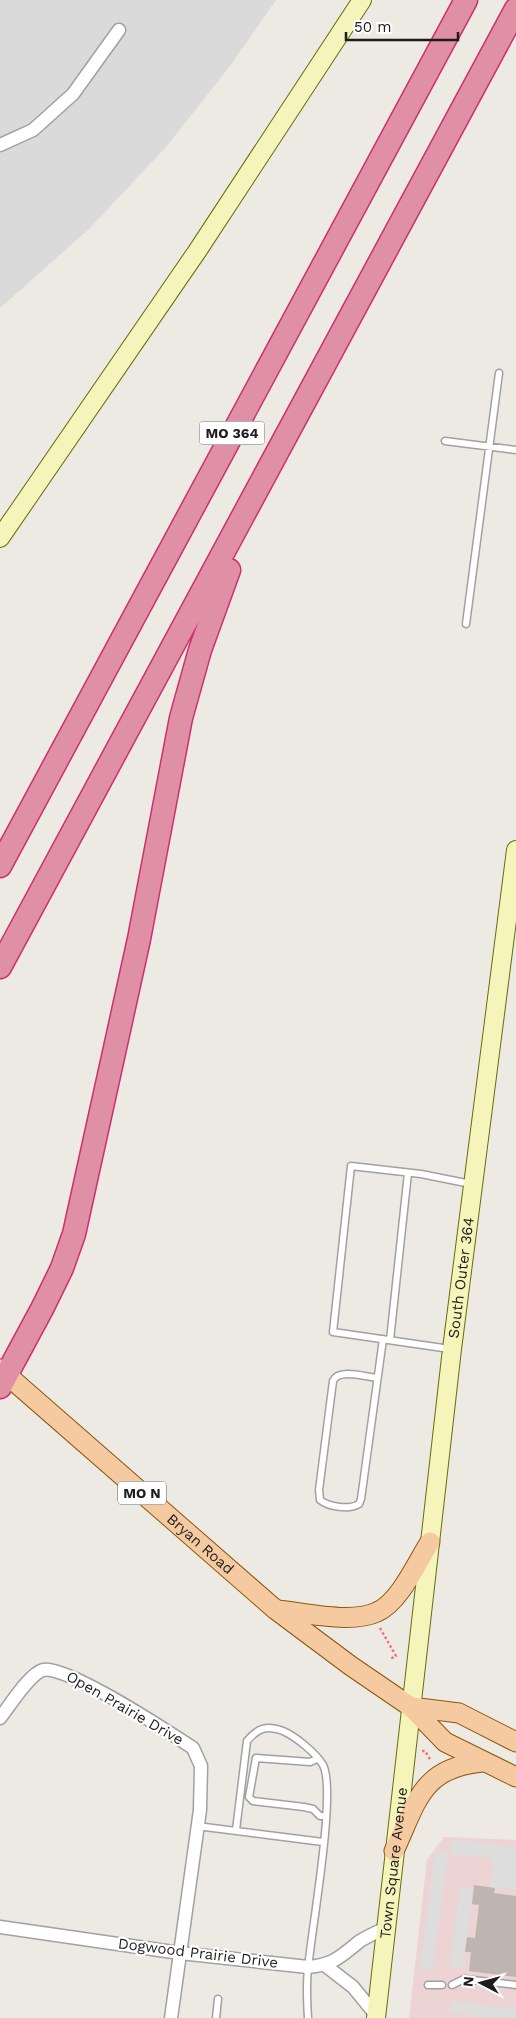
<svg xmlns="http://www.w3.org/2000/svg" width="516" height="2018" viewBox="0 0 516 2018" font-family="'Work Sans',sans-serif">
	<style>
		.residential { fill: #dbdada }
		.commercial { fill: #edd3d4 }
		.parking { fill: #ddd }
		.building { fill: #beb5b0 }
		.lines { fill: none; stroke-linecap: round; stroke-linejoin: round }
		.lane-casing { stroke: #a1a1a1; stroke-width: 9 }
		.street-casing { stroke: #a1a1a1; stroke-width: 15 }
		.secondary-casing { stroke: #696c0c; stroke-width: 20 }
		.primary-casing { stroke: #8c570a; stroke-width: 21 }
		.highway-casing { stroke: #cd2f71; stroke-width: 25 }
		.path { stroke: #f07572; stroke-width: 2.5; stroke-dasharray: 2.5 2.5; stroke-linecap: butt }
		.lane { stroke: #fff; stroke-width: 6 }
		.street { stroke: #fff; stroke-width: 12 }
		.secondary { stroke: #f5f4ba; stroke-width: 18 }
		.primary { stroke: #f5caa0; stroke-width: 19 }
		.highway { stroke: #e090a5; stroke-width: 22 }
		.labels { text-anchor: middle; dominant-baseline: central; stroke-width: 4.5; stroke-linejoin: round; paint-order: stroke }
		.shield { fill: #fff; stroke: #616161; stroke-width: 1 }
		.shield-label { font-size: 14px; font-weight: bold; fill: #1d1d1d }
		.street-label { font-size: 15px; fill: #1d1d1d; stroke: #fff }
	</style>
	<rect width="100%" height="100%" fill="#ede9e3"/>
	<path class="residential" d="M0,0H276L230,66L166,147L88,230L0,308Z"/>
	<path class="commercial" d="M444,1837L516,1840V2018H409L427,1860Z"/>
	<path class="parking" d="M451,1839L516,1847V1890L490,1887L494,1858L450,1854Z
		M435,1851L448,1853L433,1970L420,1968Z
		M460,1888L473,1890L463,1968L450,1966Z
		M451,2001L516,2009V2018H493L450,2013Z"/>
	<path class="building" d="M474,1885L495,1888L494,1893L516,1896V1977L469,1971L471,1952H465L467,1937L475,1938L479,1905L472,1904Z"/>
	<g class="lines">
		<defs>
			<path id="lane" d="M445,441L516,450
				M466,624L499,373
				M390,1340L408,1173
				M450,1349L333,1332L351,1166L421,1174L471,1184
				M377,1378C365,1377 339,1368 333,1381L319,1490L320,1500C329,1507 349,1510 359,1504L361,1499L383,1339
				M317,1759L310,1762L256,1758L249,1797L253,1801L304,1807L313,1809L320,1816H325
				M197,1826L323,1842
				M236,1830L247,1741C258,1728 266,1725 283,1731C295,1736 316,1753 323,1765C337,1791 311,1932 308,1969C306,1986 307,2001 308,2018
				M428,1985H442
				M452,1985L464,1979L516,1985
				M216,2018L218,1999"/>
			<path id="street" d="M0,145L33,130L73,94L119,30
				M0,1718C9,1707 29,1674 43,1670C64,1663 170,1733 193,1748L201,1766L200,1810L171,2018
				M0,1927L180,1953L308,1967C334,1965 341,1956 360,1941C368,1936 377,1932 386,1928
				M326,1966L353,1987L376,2015"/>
			<g id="secondary">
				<path d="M0,538L198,250L362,0"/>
				<path id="s1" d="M376,2018L452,1349L516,850"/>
			</g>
			<g id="primary">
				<path id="s2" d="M0,1369L276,1610L351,1666L411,1707L445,1742L516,1777"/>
				<path d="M278,1610C306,1613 351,1624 377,1612C400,1602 417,1562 430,1542"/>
				<path d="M411,1707L459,1713L516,1742"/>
				<path d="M394,1851C417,1802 421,1768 482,1762"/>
			</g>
			<path id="highway" d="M0,866L466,0
				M0,967L516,9
				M0,1387L43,1307L62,1268L74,1234L139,939L181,718L200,650L229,570"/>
		</defs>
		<use href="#lane" class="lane-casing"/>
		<use href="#street" class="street-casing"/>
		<use href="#secondary" class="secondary-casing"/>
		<use href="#primary" class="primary-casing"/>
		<use href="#highway" class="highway-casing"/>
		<path class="path" d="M380,1628L396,1656L390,1659
			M422,1751H425L431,1761"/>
		<use href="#lane" class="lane"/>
		<use href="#street" class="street"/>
		<use href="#secondary" class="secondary"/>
		<use href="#primary" class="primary"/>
		<use href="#highway" class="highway"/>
	</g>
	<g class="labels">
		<g class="shield">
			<rect x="199.5" y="421.5" width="65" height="23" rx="4"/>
			<rect x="118" y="1481.5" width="48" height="23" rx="4"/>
		</g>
		<g class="shield-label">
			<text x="232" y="433">MO 364</text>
			<text x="142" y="1493">MO N</text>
		</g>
		<g class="street-label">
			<text stroke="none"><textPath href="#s1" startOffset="745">South Outer 364</textPath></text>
			<text stroke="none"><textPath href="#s2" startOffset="266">Bryan Road</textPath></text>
			<text transform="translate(125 1708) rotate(30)">Open Prairie Drive</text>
			<text stroke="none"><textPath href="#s1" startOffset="156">Town Square Avenue</textPath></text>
			<text transform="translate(198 1953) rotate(7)">Dogwood Prairie Drive</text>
		</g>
	</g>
	<g transform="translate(481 1983) rotate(276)" stroke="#ffffff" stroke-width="4" paint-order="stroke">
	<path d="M0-4L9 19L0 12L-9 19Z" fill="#1d1d1d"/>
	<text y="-8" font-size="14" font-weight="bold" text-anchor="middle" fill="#1d1d1d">N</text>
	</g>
	<path d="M346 32v8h112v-8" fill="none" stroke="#1d1d1d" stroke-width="2.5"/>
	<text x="354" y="32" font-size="15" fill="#1d1d1d" stroke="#ffffff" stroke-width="4" paint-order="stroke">50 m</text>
</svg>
